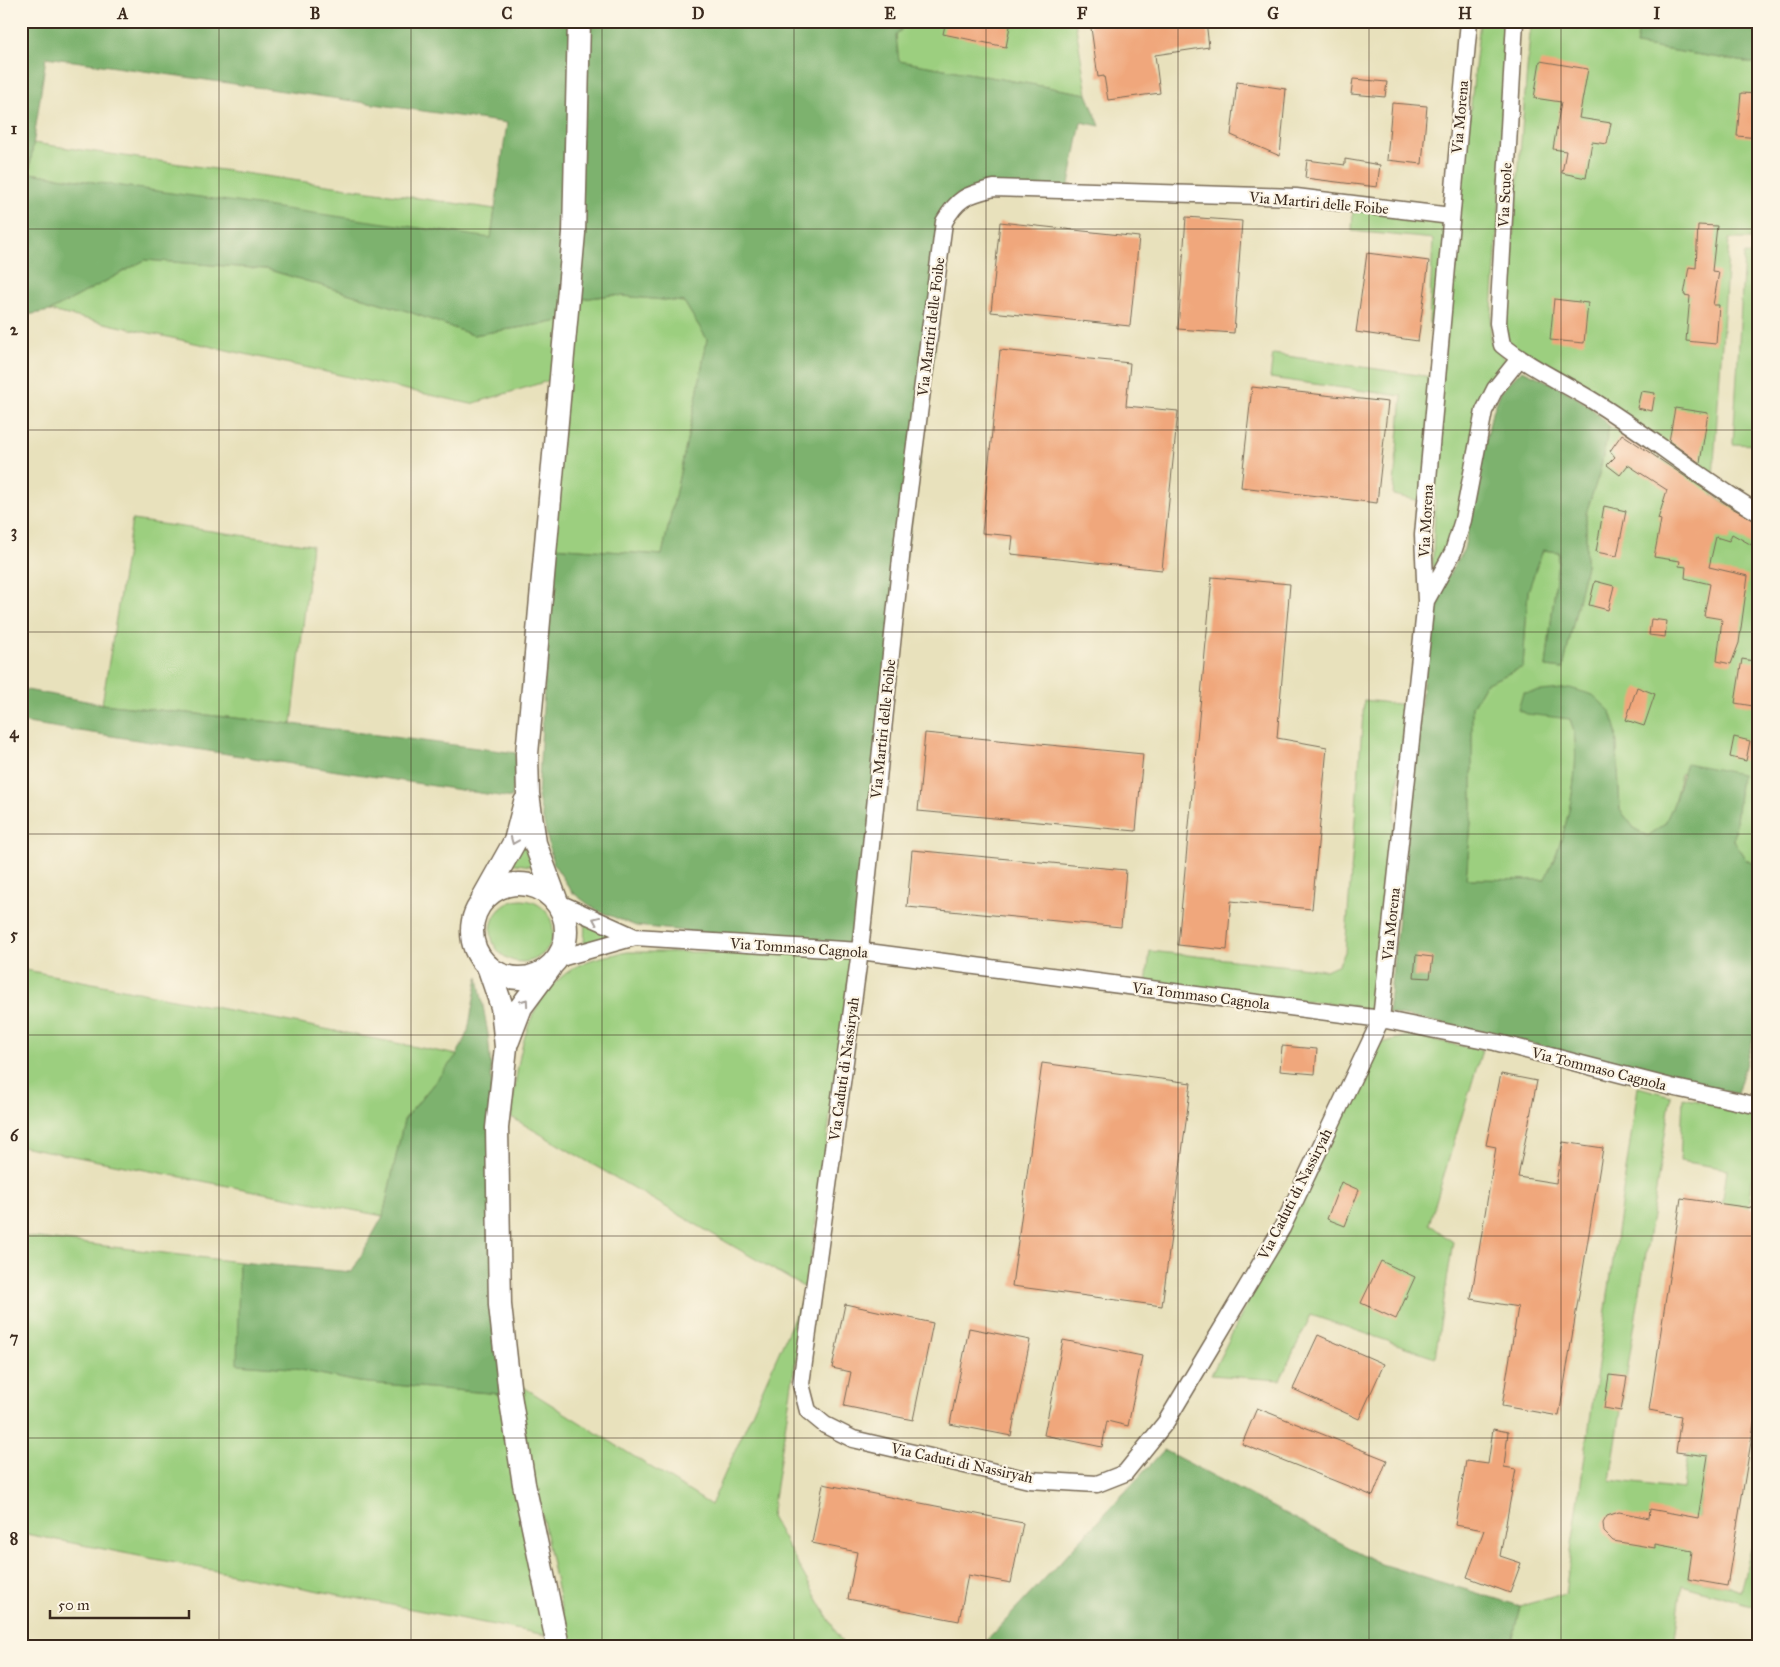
<svg xmlns="http://www.w3.org/2000/svg" width="1780" height="1667" viewBox="0 0 1780 1667" font-family="'IM FELL Great Primer',serif">
	<style>
		.green { fill: #9ccf7f; stroke: #6c7c4e }
		.forest { fill: #7db26e; stroke: #5c6e46; fill-rule: evenodd }
		.building { fill: #f0a77b }
		.lines { fill: none; stroke-linecap: round; stroke-linejoin: round }
		.street-casing { stroke: #786a55; stroke-width: 19 }
		.secondary-casing { stroke: #786a55; stroke-width: 25 }
		.street { stroke: #fff; stroke-width: 16 }
		.secondary { stroke: #fff; stroke-width: 22 }
		.oneway { stroke: #a79f9a }
		.grid { fill: none; stroke: #3b2a1e; stroke-width: 1; stroke-opacity: 0.55 }
		.labels { text-anchor: middle; dominant-baseline: central; stroke-width: 4.5; stroke-linejoin: round; paint-order: stroke }
		.street-label { font-size: 15px; fill: #3b2a1e; stroke: #fcf5e5 }
		.neatline { fill: none; stroke: #3b2a1e; stroke-width: 2 }
		.grid-label { font-size: 16px; text-anchor: middle; font-weight: bold; fill: #3b2a1e }
	</style>
	<rect width="100%" height="100%" fill="#fcf5e5"/>
	<filter id="ink" filterUnits="userSpaceOnUse"><feTurbulence type="fractalNoise" baseFrequency=".02" numOctaves="2"/><feDisplacementMap in="SourceGraphic" scale="10" xChannelSelector="R" yChannelSelector="G"/><feConvolveMatrix kernelMatrix="1 2 1 2 8 2 1 2 1" color-interpolation-filters="sRGB"/></filter>
	<filter id="wash" filterUnits="userSpaceOnUse"><feTurbulence type="fractalNoise" baseFrequency=".0096" numOctaves="4" result="noise"/><feDisplacementMap in="SourceGraphic" scale="20" xChannelSelector="R" yChannelSelector="G"/><feGaussianBlur stdDeviation="1.12" result="paint"/><feColorMatrix in="noise" values="0 0 0 0 0 0 0 0 0 0 0 0 0 0 0 0 0 1.4 0 .05"/><feComposite in="paint" operator="in"/></filter>
	<g filter="url(#wash)">
		<rect width="100%" height="100%" fill="#e8e1bc"/>
		<path class="green" d="M908,21H1075L1087,94L898,61L896,36Z
			M1480,21H1512L1490,340L1496,349L1509,363L1483,401L1458,524L1432,583L1439,404Z
			M1531,21H1640L1637,45L1759,64V239H1729L1713,478L1513,348L1505,334Z
			M33,143L495,209L491,239L29,173Z
			M1353,209L1447,220L1437,324L1429,323L1433,239L1352,231Z
			M1744,254L1759,255V445L1733,444Z
			M145,260L266,269L407,311L473,335L567,320L561,377L471,404L50,311Z
			M612,295L684,302L707,339L696,400L662,555L552,547L575,300Z
			M1273,354L1432,377L1424,502L1393,495L1402,396L1270,378Z
			M1609,426L1714,491L1713,495L1759,522V830L1757,839H1759V867L1746,860L1734,841L1741,774H1681L1674,803L1665,823L1648,836L1635,829L1620,810L1616,728L1611,712L1557,717L1570,719C1586,757 1565,846 1544,880L1466,879L1472,811V707L1485,684L1523,667L1528,591L1542,550L1559,552L1546,667L1563,669L1586,565V513L1600,471Z
			M132,520L312,545L292,724L102,704Z
			M1364,700L1406,705L1378,977L1373,1011L1349,1005L1146,984L1150,951L1326,970L1339,964L1345,952Z
			M521,840L538,867L509,863Z
			M491 931a31 31 0 1 1 62 0a31 31 0 1 1-62 0Z
			M585,921L618,935L584,946Z
			M628,952H852L807,1288L771,1517L844,1646H569L514,1381L711,1505L807,1289L511,1117C518,1063 522,999 574,968C589,958 611,955 628,952Z
			M21,969L457,1055L404,1120L383,1216L21,1146Z
			M1409,1035L1482,1050L1429,1224L1453,1242L1435,1357L1311,1315L1280,1380L1211,1375L1379,1044Z
			M1638,1087L1671,1096L1610,1480L1683,1489L1727,1169L1680,1161L1683,1098L1759,1113L1750,1202L1688,1579L1727,1586L1740,1591L1759,1520V1607L1682,1585L1674,1646H1511L1520,1606L1565,1594Z
			M21,1236L239,1262L238,1364L291,1368L358,1382L501,1394L556,1637L21,1533Z"/>
		<path class="forest" d="M21,21H579L567,320L473,335L407,311L266,269L145,260L50,311L21,316ZM46,57L507,123L491,238L29,173Z
			M585,21H908L896,36L899,61L1087,94L1100,126L1081,122L1068,190L956,195L853,948L636,926L596,910L572,892L553,863L538,797L552,547L662,555L696,400L707,339L684,302L612,295L575,300Z
			M1640,21H1759V64L1636,45Z
			M1522,370C1554,384 1586,398 1609,426L1600,471L1586,513V565L1563,669L1546,667L1559,552L1543,550L1528,591L1523,667L1485,684L1472,707V811L1466,879L1544,880C1565,846 1586,757 1570,719L1527,714L1518,710L1523,693L1570,688L1593,695L1611,712L1616,728L1620,810L1635,829L1648,836L1665,823L1674,803L1686,763L1741,774L1734,841L1746,860L1759,867V1018L1737,1094L1486,1032L1388,1013L1432,599L1450,573L1464,549L1491,417L1501,391Z
			M21,689L102,704L292,724L516,753L512,798L21,722Z
			M478,977L488,1034L491,1069L501,1394L358,1382L291,1368L237,1364L239,1262L352,1272L383,1216L404,1120L457,1055L468,1031Z
			M1164,1450L1381,1564L1520,1606L1511,1646H982Z"/>
		<g id="blocks">
			<path class="building" d="M946,21H1011L1006,47L943,34Z
				M1090,21H1206L1209,47L1155,55L1160,93L1108,100L1104,76L1098,77Z
				M1540,61L1588,69L1579,118L1611,123L1607,144L1592,142L1586,178L1562,173L1566,151L1553,149L1561,102L1534,98Z
				M1353,79L1387,82L1385,97L1351,94Z
				M1237,82L1286,89L1280,156L1231,135Z
				M1741,93L1759,94V138L1737,136Z
				M1392,103L1427,106L1422,164L1387,160Z
				M1345,159L1380,165L1377,187L1305,178L1307,160L1345,165Z
				M1186,217L1242,221L1234,333L1178,329Z
				M1000,222L1139,237L1130,326L991,312Z
				M1698,225L1717,226L1712,271L1719,272L1713,305H1719L1716,344L1686,341L1690,296L1684,295L1689,267L1696,268Z
				M1367,253L1429,261L1418,341L1356,332Z
				M1554,299L1588,303L1584,343L1550,340Z
				M1000,350L1130,363L1126,406L1178,411L1162,570L1011,554L1013,536L982,533Z
				M1252,387L1388,402L1377,503L1241,487Z
				M1641,391L1655,393L1652,411L1637,408Z
				M1675,408L1708,413L1700,463L1669,441Z
				M1622,434L1732,508L1759,523V549L1732,534L1729,541L1716,537L1709,567L1748,576L1739,643L1731,664L1717,661L1722,619L1704,616L1710,584L1685,578L1686,567L1679,566L1680,561L1654,557L1661,520L1658,519L1667,490L1628,465L1620,475L1607,465L1615,457L1610,451Z
				M1604,506L1626,511L1617,556L1596,552Z
				M1212,577L1290,584L1277,738L1327,747L1312,909L1231,901L1227,950L1178,945Z
				M1595,581L1614,586L1608,610L1589,605Z
				M1651,619L1667,621L1665,637L1649,635Z
				M1742,659L1759,662V707L1735,703Z
				M1637,687L1655,694L1644,726L1626,720Z
				M925,733L1143,754L1136,831L918,811Z
				M1734,737L1750,741L1746,761L1730,757Z
				M912,850L1126,870L1121,927L907,907Z
				M1416,955L1433,957L1430,978L1414,977Z
				M1282,1046L1317,1049L1315,1074L1280,1071Z
				M1042,1063L1191,1083L1162,1306L1012,1286Z
				M1501,1074L1537,1081L1518,1177L1556,1183L1563,1142L1603,1148L1559,1416L1502,1406L1518,1307L1471,1299L1496,1147L1486,1145Z
				M1341,1182L1359,1190L1345,1226L1327,1219Z
				M1681,1198L1759,1209V1394L1727,1586L1688,1579L1692,1551L1655,1544V1548L1613,1541L1604,1532L1603,1523L1607,1516L1619,1512L1649,1518L1650,1509L1698,1518L1708,1456L1676,1452L1681,1416L1649,1410Z
				M1381,1261L1415,1277L1396,1319L1361,1303Z
				M845,1304L933,1323L913,1420L844,1406L851,1372L832,1368Z
				M969,1328L1030,1340L1011,1436L950,1424Z
				M1318,1335L1384,1364L1359,1419L1293,1389Z
				M1063,1340L1142,1356L1128,1426L1107,1421L1102,1447L1044,1435Z
				M1609,1375L1627,1377L1621,1411L1604,1408Z
				M1257,1408L1387,1460L1373,1496L1242,1444Z
				M1493,1429L1508,1432L1504,1467L1516,1469L1500,1556L1521,1563L1510,1593L1467,1577L1484,1530L1455,1525L1466,1461L1488,1464Z
				M823,1484L1023,1523L1011,1583L968,1575L959,1621L848,1599L857,1552L812,1543Z"/>
		</g>
	</g>
	<g filter="url(#ink)">
		<use href="#blocks" fill-opacity="0" stroke="#786a55" stroke-width="1"/>
		<g class="lines">
			<defs>
				<path id="street" d="M1515,21L1498,323L1502,345C1529,367 1560,381 1590,399C1648,434 1700,479 1759,513
					M1451,216L1296,197L994,188C967,195 958,197 944,222L904,529L860,951L801,1384L808,1411L825,1425L853,1439L1029,1480L1097,1484L1125,1473L1166,1422L1282,1228L1381,1019L1426,601L1423,535L1469,21
					M1426,601L1453,552L1463,520L1484,411L1495,389L1519,359
					M557,902L635,937
					M557,959L635,937L860,951L1381,1019L1495,1042L1671,1087L1759,1106"/>
				<path id="secondary" d="M472 931a47 47 0 1 1 94 0a47 47 0 1 1-94 0Z
					M483,898L515,841L525,802
					M557,902L535,843L528,794L527,754L574,233L579,21
					M488,966L502,1007L506,1047L497,1128L500,1305L510,1395L524,1484L558,1646
					M508,1041L521,1007L550,968"/>
			</defs>
			<use href="#street" class="street-casing"/>
			<use href="#secondary" class="secondary-casing"/>
			<use href="#street" class="street"/>
			<use href="#secondary" class="secondary"/>
		</g>
		<defs><path id="oneway-chevron" d="M-2-3.5L2.5 0L-2 3.5" fill="none" stroke-width="1.6" stroke-linecap="round" stroke-linejoin="round" transform="scale(1.25)"/></defs>
		<g class="oneway">
			<use href="#oneway-chevron" transform="translate(514 841) rotate(112)"/>
			<use href="#oneway-chevron" transform="translate(596 920) rotate(-156)"/>
			<use href="#oneway-chevron" transform="translate(525 1002) rotate(-55)"/>
		</g>
	</g>
	<path class="grid" d="M219,21V1646M411,21V1646M602,21V1646M794,21V1646M986,21V1646M1178,21V1646M1369,21V1646M1561,21V1646M21,229H1759M21,430H1759M21,632H1759M21,834H1759M21,1035H1759M21,1236H1759M21,1438H1759"/>
	<g class="labels">
		<g class="street-label">
			<text transform="translate(1460 117) rotate(-85)">Via Morena</text>
			<text transform="translate(1505 195) rotate(-87)">Via Scuole</text>
			<text transform="translate(1319 203) rotate(5)">Via Martiri delle Foibe</text>
			<text transform="translate(931 327) rotate(-83)">Via Martiri delle Foibe</text>
			<text transform="translate(1426 521) rotate(-87)">Via Morena</text>
			<text transform="translate(883 729) rotate(-84)">Via Martiri delle Foibe</text>
			<text transform="translate(1391 924) rotate(-84)">Via Morena</text>
			<text transform="translate(799 948) rotate(4)">Via Tommaso Cagnola</text>
			<text transform="translate(1201 996) rotate(7)">Via Tommaso Cagnola</text>
			<text transform="translate(844 1069) rotate(-82)">Via Caduti di Nassiryah</text>
			<text transform="translate(1599 1069) rotate(14)">Via Tommaso Cagnola</text>
			<text transform="translate(1295 1194) rotate(-63)">Via Caduti di Nassiryah</text>
			<text transform="translate(962 1463) rotate(12)">Via Caduti di Nassiryah</text>
		</g>
	</g>
	<rect width="1780" height="1667" fill="none" stroke="#fcf5e5" stroke-width="55"/>
	<path d="M50 1610v8h139v-8" fill="none" stroke="#3b2a1e" stroke-width="2.5"/>
	<text x="58" y="1610" font-size="15" fill="#3b2a1e" stroke="#fcf5e5" stroke-width="4" paint-order="stroke">50 m</text>
	<rect x="28" y="28" width="1724" height="1612" class="neatline"/>
	<g class="grid-label">
		<text x="123" y="19">A</text>
		<text x="315" y="19">B</text>
		<text x="507" y="19">C</text>
		<text x="698" y="19">D</text>
		<text x="890" y="19">E</text>
		<text x="1082" y="19">F</text>
		<text x="1273" y="19">G</text>
		<text x="1465" y="19">H</text>
		<text x="1657" y="19">I</text>
		<text x="14" y="134">1</text>
		<text x="14" y="335">2</text>
		<text x="14" y="537">3</text>
		<text x="14" y="738">4</text>
		<text x="14" y="940">5</text>
		<text x="14" y="1141">6</text>
		<text x="14" y="1343">7</text>
		<text x="14" y="1544">8</text>
	</g>
</svg>
